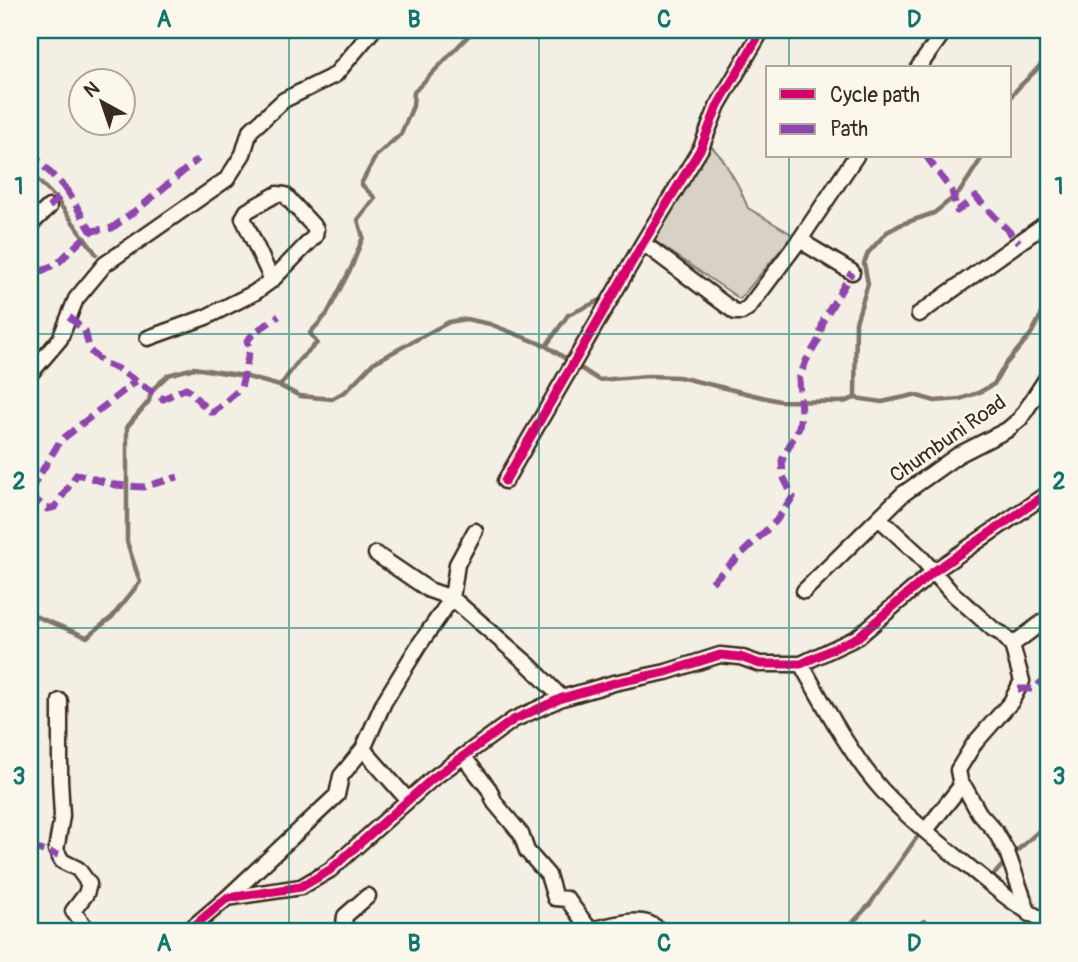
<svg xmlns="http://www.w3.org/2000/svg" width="1078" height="962" viewBox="0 0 1078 962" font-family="Pangolin,sans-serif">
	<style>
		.green { fill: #d8d1c6; stroke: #8a7e72; stroke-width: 2 }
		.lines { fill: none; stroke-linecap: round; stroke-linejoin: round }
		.stream { stroke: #817468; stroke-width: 4.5 }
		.street-casing { stroke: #3b2a1e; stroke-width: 19 }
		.street { stroke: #fbf7ec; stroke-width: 14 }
		.quiet { stroke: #8e44ad; stroke-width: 7; stroke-dasharray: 14 7; stroke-linecap: butt }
		.cycleway-casing { stroke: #fbf7ec; stroke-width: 13 }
		.cycleway { stroke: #d6006c; stroke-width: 9 }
		.grid { fill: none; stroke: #0f766e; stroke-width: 2; stroke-opacity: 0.55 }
		.labels { text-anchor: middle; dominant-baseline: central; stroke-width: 5; stroke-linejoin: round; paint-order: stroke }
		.street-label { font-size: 21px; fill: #3b2a1e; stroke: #fbf7ec }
		.neatline { fill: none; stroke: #0f766e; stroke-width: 2.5 }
		.grid-label { font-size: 23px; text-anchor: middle; font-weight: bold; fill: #0f766e }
	</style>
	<rect width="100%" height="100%" fill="#f3efe4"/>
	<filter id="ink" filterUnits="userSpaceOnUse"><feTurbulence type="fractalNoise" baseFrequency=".0143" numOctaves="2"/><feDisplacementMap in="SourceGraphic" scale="14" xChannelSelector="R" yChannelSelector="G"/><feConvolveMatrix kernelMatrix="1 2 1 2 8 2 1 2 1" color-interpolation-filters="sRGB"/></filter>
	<g filter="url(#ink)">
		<path class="green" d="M710,145L722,158L738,185L748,208L793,235L740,299L652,239Z"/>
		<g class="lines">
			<path class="stream" d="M1010,98C1021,82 1038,72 1048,55
				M30,172L56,199L96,254
				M546,346L568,315L605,298
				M280,386L299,360L317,343L310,333L327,314L352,266L363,237L358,220L375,198L361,184L376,156L401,134L413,106L414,92L474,30
				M855,398L856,322L868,284L864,263L868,253L887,232L902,224L934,213L959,193L983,156
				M30,614L87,637L112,617L140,582L127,542V427L149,401L151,391L168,375L194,368L244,376L280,386L300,396L332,399L346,391L373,363L449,322L466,319L490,324L546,346L599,380L648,376L679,377L779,401L843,402L855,398L882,402L914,395L935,401L960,399L980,392L994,384L1005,365L1031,334L1048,302
				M1012,855L1048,823
				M991,878L1006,861
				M844,932L870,904L920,833
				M910,932L924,921L933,928"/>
			<defs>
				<path id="street" d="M918,68L945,30
					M30,225L49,207
					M801,238L809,246L852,272
					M643,243L735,312H742L749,307L801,238L856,156
					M919,314L1048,222
					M148,338L206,317L254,293L272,280L315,236L316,229L285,195L277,194L247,211L243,218L272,280
					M30,374L60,339L76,299L105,264L227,179L243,154L250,131L284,100L335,75L373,30
					M505,481L643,243L701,148L718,105L762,30
					M880,519L919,555L950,591L993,629L1002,634L1012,645
					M376,554L429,590L452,598L529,665L562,698
					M804,591L903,494L958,455L1007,430L1020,419L1048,376
					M801,664C825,706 849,753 882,790C909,819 943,846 974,871C998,890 1020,910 1048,922
					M60,701V779L62,816L56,850L62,861L78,869L89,884L86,894L73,911L89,932
					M363,749L407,799
					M463,756L489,789L495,803L521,834L527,851L548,875L555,898L567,899L590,930C612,926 644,912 661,932
					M961,786L965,788L979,813L995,831L1007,852L1029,914
					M926,830L961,786L958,770L974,744L1011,702L1022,681L1012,645L1048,618
					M227,898L337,795L341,776L363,749L384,702L419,645L452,598L457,564L475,531
					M187,932L227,898L301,887L330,870L432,779L513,720L562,698L614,683L666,672L720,655L740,657L760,664H801L858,637L933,572L1048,493
					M343,932L345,916L368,896"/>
			</defs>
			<use href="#street" class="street-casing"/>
			<use href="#street" class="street"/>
			<path class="quiet" d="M30,152L67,190
				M926,156L952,191L957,211L976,197L1019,242
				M49,207L67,190L91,231
				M40,272L59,262L91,231L112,228L143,205L198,159
				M69,317L85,331L90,351L103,363L118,369L163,399L186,388L210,412H214L241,388L250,348L247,341L255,332L279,316
				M30,491L60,441L136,381
				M30,495L47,509L55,507L77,474L115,485L143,487L178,477
				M712,582L776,521L793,497L783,476L782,460L799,427L801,414L799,379L806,361L818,341L824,319L852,272
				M1018,689H1033L1048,677
				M30,847L58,855"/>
			<defs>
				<path id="cycleway" d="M505,481L643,243L701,148L718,105L762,30
					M187,932L227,898L301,887L330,870L432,779L513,720L562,698L614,683L666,672L720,655L740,657L760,664H801L858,637L933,572L1048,493"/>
			</defs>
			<use href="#cycleway" class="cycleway-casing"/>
			<use href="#cycleway" class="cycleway"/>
		</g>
	</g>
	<path class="grid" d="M289,30V932M539,30V932M789,30V68M789,156V932M30,334H1048M30,628H1048"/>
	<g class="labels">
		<g class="street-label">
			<text transform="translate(948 439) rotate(-35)">Chumbuni Road</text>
		</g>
	</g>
	<rect width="1078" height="962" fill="none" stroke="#fbf7ec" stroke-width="77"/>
	<rect x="766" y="66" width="245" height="91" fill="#fbf7ec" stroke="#aea59a" stroke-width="2"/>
	<rect x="780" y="89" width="35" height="10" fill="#d6006c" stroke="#aea59a" stroke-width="2"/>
	<text x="830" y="102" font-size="21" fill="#3b2a1e">Cycle path</text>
	<rect x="780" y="124" width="35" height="10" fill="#8e44ad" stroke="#aea59a" stroke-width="2"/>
	<text x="830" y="136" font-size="21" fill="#3b2a1e">Path</text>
	<g transform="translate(102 102) rotate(320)"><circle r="33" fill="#fbf7ec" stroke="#aea59a" stroke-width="2"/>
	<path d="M0-5L12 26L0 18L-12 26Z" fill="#3b2a1e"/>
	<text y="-10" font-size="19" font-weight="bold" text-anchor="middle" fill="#3b2a1e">N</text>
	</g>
	<rect x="38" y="38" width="1002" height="885" class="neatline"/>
	<g class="grid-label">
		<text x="164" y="27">A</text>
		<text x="414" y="27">B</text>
		<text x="664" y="27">C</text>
		<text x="914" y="27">D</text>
		<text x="19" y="194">1</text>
		<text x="1059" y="194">1</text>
		<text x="19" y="489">2</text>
		<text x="1059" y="489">2</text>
		<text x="19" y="784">3</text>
		<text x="1059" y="784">3</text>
		<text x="164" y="951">A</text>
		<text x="414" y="951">B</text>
		<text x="664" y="951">C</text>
		<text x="914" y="951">D</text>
	</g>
</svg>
